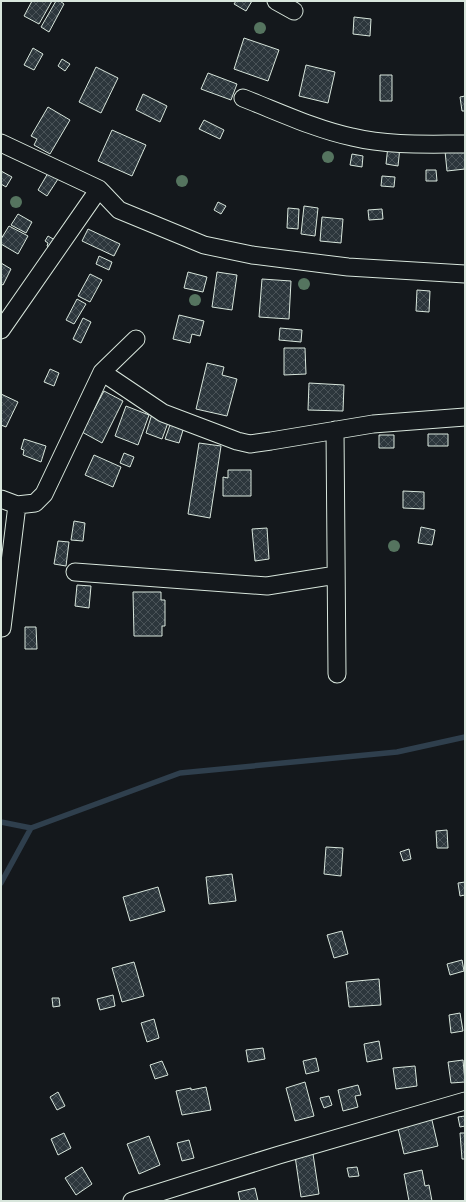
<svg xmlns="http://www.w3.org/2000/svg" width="466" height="1202" viewBox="0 0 466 1202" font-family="'Sofia Sans Condensed',sans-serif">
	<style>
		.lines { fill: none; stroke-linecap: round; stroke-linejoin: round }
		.stream { stroke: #2f3f4d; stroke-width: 5.5 }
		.building { fill: url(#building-cross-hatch); stroke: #d8e6dc }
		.street-casing { stroke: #d8e6dc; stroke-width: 19 }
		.street { stroke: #14181c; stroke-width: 17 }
		.tree { fill: #55745f }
	</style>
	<defs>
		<pattern id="building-cross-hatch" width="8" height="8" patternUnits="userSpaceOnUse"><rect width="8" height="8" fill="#2c363c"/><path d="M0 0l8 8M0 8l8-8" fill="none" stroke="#4a5358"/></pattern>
	</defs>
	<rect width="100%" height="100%" fill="#14181c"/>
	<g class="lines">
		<path class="stream" d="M1,822L31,828
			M1,883L31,828L180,773L397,752L465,737"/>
	</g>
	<path class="building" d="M32,1H52L39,24L24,16Z
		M56,1H60L64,4L49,32L41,27Z
		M236,1H252L246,11L234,4Z
		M354,17L371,19L370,36L353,34Z
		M244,38L279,50L268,81L234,69Z
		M33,48L43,54L34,70L24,65Z
		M62,59L70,64L65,71L58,66Z
		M306,65L335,72L328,103L299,96Z
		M96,67L118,78L101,113L79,102Z
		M208,73L237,84L231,100L201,89Z
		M380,75H392V101H380Z
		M143,94L167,106L160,122L136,110Z
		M465,96V111H462L460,97Z
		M48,107L70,120L50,154L34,145L37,139L31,136Z
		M204,120L224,130L220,139L199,129Z
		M112,130L146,145L132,176L98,161Z
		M388,146L400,147L398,166L386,164Z
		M465,149V169L447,171L445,151Z
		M352,154L363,156L362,167L350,165Z
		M426,170H436L437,181H426Z
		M1,171L12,177L6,187L1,184Z
		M48,173L58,179L47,196L38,190Z
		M382,176L395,177L394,187L381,186Z
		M218,202L226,206L221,214L214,210Z
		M304,206L318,208L315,236L301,234Z
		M288,208L299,209L298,229L287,228Z
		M382,209L383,219L369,220L368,210Z
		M18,214L32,222L26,233L11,225Z
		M322,217L343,219L341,243L320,241Z
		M9,226L28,236L18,254L1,244V239Z
		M88,229L120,244L114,256L82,241Z
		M48,236L55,240L50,248L47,246L48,243L45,241Z
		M99,256L112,262L109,270L96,264Z
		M1,263L11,269L3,285L1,284Z
		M188,272L207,277L203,292L184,288Z
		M217,272L237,275L232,310L212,307Z
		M90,274L102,280L90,302L78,296Z
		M262,279L291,281L289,319L259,317Z
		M417,290L430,291L429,312L416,311Z
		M77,299L86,304L74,324L66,320Z
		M179,315L204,321L200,336L192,334L190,343L173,339Z
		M83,318L91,322L81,343L73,339Z
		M280,328L302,330L301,342L279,340Z
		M284,348H305L306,374L284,375Z
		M207,363L224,367L222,375L237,379L227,416L196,409Z
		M50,369L59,373L54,386L44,382Z
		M309,383L344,385L343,411L308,410Z
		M104,391L123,401L102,443L82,432Z
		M1,394L18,402L6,427L1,425Z
		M126,406L149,415L138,445L115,436Z
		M152,414L169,420L162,439L146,433Z
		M171,422L184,427L179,443L165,439Z
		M428,434H448V446H428Z
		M379,435H394V448H379Z
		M24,439L46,446L41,462L23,455L24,450L21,449Z
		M199,443L221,446L210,518L188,514Z
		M124,453L134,457L130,467L120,463Z
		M94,455L121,467L113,487L85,475Z
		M228,470H251V496H223V477L228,478Z
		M403,491L424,492V509L403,508Z
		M74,521L85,523L83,541L71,540Z
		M421,527L435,530L432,545L418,543Z
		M267,528L269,559L255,561L252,529Z
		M58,541L69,542L66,566L54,564Z
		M77,585L91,586L89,608L75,606Z
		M133,592H161V600H165V626H162V636H134Z
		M25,627H36L37,649H25Z
		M447,830L448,848H437L436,831Z
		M326,847L343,848L341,876L324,874Z
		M409,849L411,859L403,861L400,852Z
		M232,874L236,901L209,904L206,877Z
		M465,882V895L460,896L458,883Z
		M158,887L165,911L130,921L123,897Z
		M342,931L348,954L334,958L327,935Z
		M462,960L464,971L450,975L447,964Z
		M134,962L144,996L122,1002L112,968Z
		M379,979L381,1005L349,1007L346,982Z
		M113,995L115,1006L100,1010L97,999Z
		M52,998H59L60,1006L53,1007Z
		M460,1013L463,1031L451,1033L449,1015Z
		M154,1019L159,1038L147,1042L141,1023Z
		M379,1041L382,1059L367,1062L364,1044Z
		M263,1048L265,1059L248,1062L246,1050Z
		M316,1058L319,1071L306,1074L303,1061Z
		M463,1060L465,1082L451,1083L448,1062Z
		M162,1061L168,1075L155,1079L150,1065Z
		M415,1066L417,1086L396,1089L393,1068Z
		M305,1082L314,1116L295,1121L286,1088Z
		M358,1085L361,1095L355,1096L358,1107L343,1111L338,1090Z
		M206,1087L211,1110L182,1115L176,1091L191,1088V1090Z
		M58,1092L65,1106L57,1110L50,1097Z
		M329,1096L332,1105L324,1108L320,1098Z
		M431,1116L438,1146L404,1154L397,1124Z
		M465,1116V1126L460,1127L458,1117Z
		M64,1133L71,1148L58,1155L51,1139Z
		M460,1133H465V1159H462Z
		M149,1136L160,1165L139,1174L127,1144Z
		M189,1140L194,1158L182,1161L177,1143Z
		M313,1154L319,1194L301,1197L295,1156Z
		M82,1167L92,1184L76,1195L65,1178Z
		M357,1167L359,1176L349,1177L347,1168Z
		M422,1170L425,1186L429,1185L432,1201H409L404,1174Z
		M255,1188L258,1201H240L238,1192Z"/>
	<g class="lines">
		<defs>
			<path id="street" d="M276,1L294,11
				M243,98C279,112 315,129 352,137C389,146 428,144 465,144
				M1,143L99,189L119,210L204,245L252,255L348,267L465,274
				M1,330L99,189
				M102,372L163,413L237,441L250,444L271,441L373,424L465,417
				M335,430L337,674
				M1,499L17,505L35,503L44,494L102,372L136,339
				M75,572L267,586L336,575
				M2,628L17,505
				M132,1201L279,1155L465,1101"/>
		</defs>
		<use href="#street" class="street-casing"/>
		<use href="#street" class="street"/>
	</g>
	<g class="tree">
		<circle cx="260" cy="28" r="6"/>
		<circle cx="328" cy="157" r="6"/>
		<circle cx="182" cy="181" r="6"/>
		<circle cx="16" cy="202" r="6"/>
		<circle cx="304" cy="284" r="6"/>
		<circle cx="195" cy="300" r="6"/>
		<circle cx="394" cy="546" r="6"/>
	</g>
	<rect width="466" height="1202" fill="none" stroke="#d8e6dc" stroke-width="4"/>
</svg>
